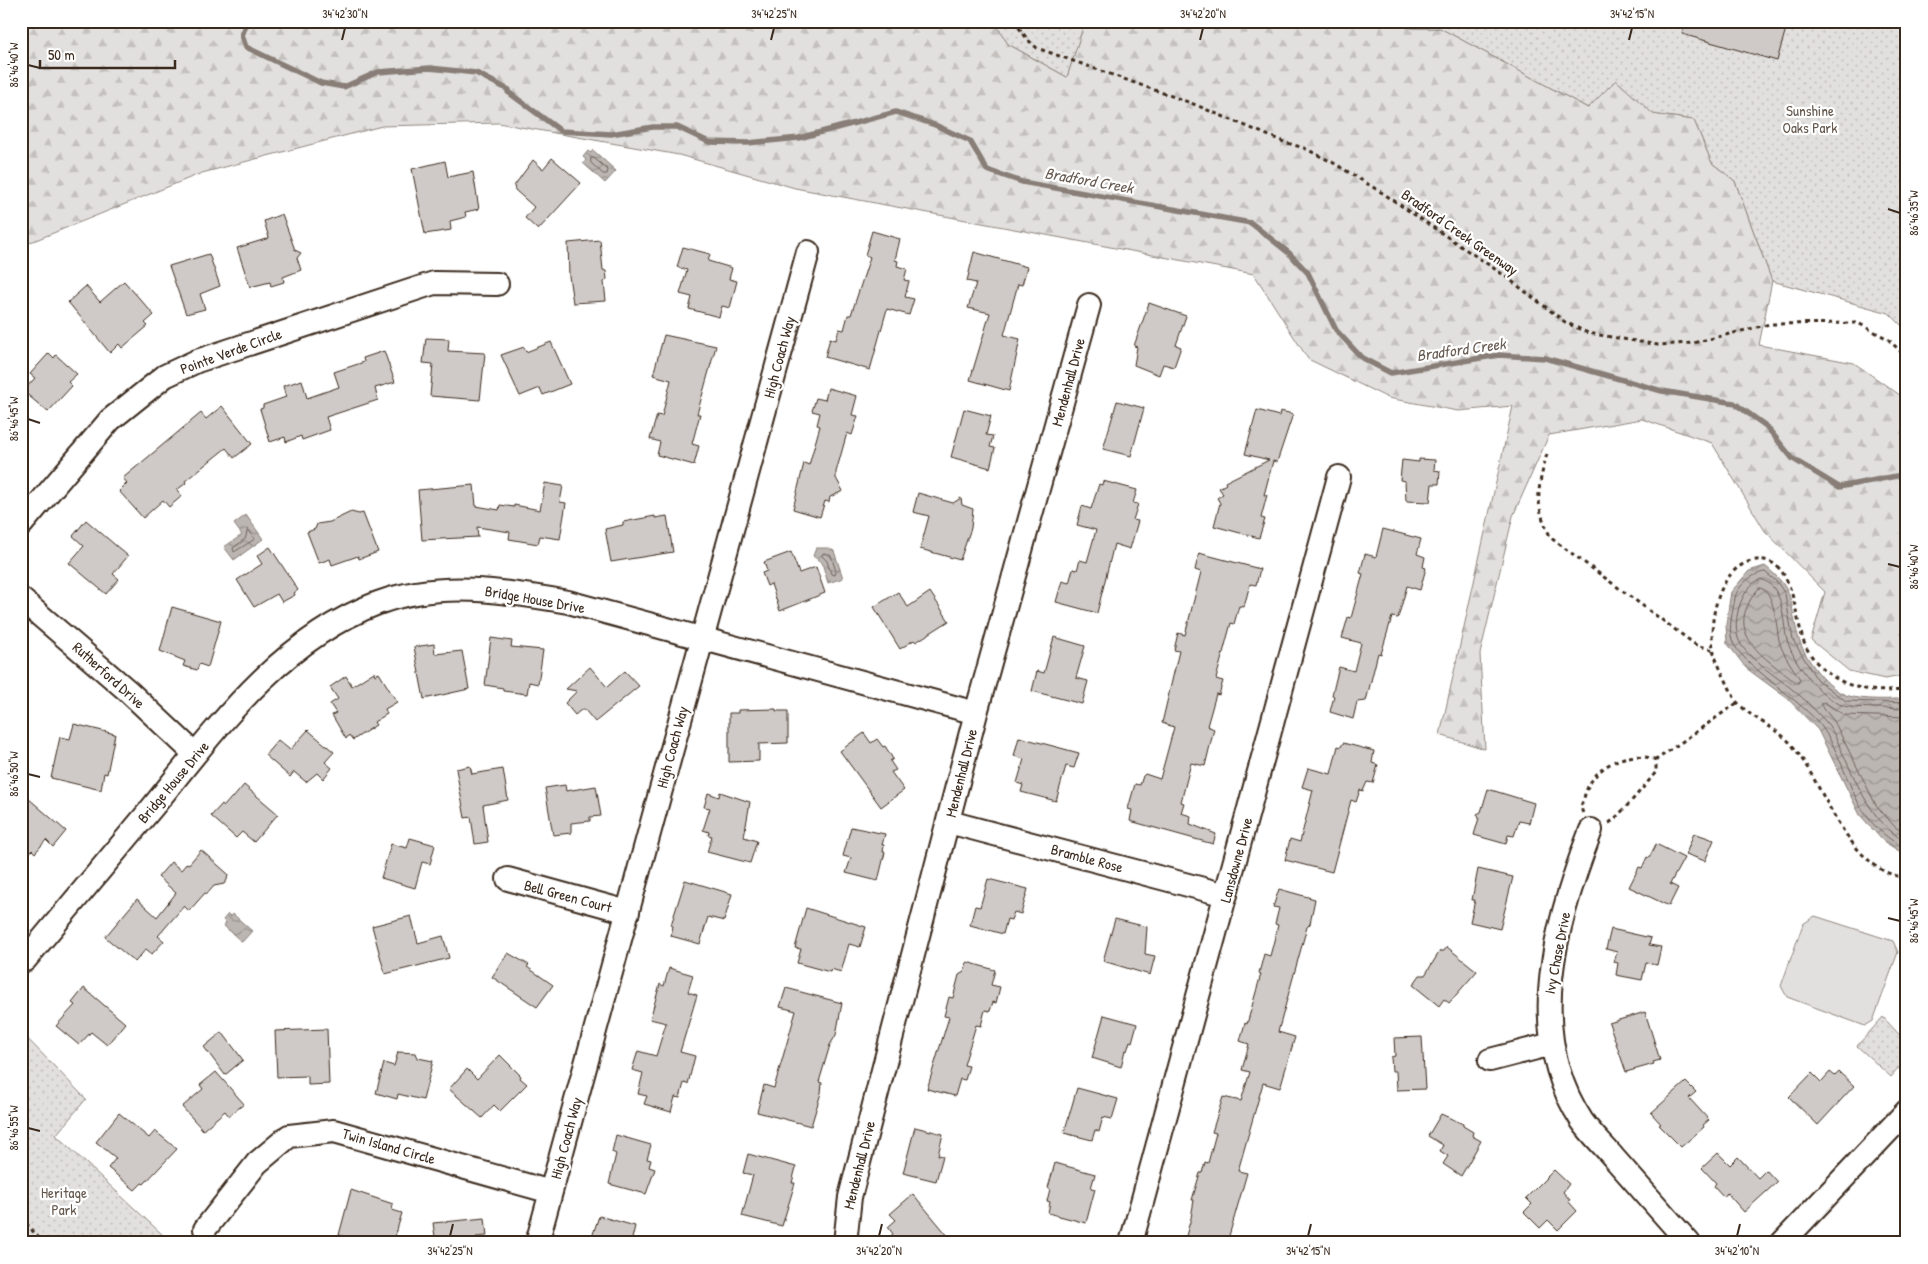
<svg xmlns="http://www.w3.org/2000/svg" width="1928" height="1264" viewBox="0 0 1928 1264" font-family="'Patrick Hand',sans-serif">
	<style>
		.green { fill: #e2e0de; stroke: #8e857e }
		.forest { fill: url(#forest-firs); stroke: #8e857e }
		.park { fill: url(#park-dots); stroke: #8e857e }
		.water { fill: url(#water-waves); stroke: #887e77 }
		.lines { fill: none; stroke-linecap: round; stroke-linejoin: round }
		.shore { stroke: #6f625a; stroke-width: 1 }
		.stream { stroke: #887e77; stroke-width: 5.5 }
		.building { fill: #cfcac7; stroke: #3b2a1e }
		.minor-casing { stroke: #3b2a1e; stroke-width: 26 }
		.path { stroke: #3b2a1e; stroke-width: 3; stroke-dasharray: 4 4; stroke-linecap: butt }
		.minor { stroke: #fff; stroke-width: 22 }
		.ticks { fill: none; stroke: #3b2a1e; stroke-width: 2 }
		.labels { text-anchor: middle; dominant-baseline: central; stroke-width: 4.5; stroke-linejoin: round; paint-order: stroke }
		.park-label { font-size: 15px; fill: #65584e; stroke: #fff }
		.street-label { font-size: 15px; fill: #3b2a1e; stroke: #fff }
		.water-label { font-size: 16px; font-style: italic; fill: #685b52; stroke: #fff }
		.neatline { fill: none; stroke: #3b2a1e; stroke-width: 2 }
		.ticks-label { font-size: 12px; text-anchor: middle; fill: #3b2a1e }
	</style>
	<defs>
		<pattern id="forest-firs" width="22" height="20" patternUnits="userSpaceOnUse" patternTransform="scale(1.25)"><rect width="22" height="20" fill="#e2e0de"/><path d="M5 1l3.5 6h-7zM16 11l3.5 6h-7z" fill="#c3c0be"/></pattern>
		<pattern id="park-dots" width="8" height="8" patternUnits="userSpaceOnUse" patternTransform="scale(1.25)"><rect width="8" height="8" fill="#e2e0de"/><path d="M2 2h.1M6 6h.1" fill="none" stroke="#c3c0be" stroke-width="1.8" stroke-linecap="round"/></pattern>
		<pattern id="water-waves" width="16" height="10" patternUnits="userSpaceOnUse" patternTransform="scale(1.25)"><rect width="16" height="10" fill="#bcb6b3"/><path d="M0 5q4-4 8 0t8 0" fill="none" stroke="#9a9491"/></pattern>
	</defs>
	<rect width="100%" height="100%" fill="#fff"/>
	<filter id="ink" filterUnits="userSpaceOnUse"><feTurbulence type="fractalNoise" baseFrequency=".02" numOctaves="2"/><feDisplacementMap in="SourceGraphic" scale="10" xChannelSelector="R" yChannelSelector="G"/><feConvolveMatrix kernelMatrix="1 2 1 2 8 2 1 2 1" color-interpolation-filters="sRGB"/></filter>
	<g filter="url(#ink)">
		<path class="green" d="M1815,916L1893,941L1898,952L1873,1021L1865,1026L1787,997L1781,986L1803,924Z"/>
		<path class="forest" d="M21,21H994L1008,44L1067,77L1085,21H1370L1413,28H1440L1588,108L1616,80L1654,114L1694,120L1712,163L1735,181L1772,281L1759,345L1854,363L1907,400V675L1885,679L1849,671L1811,640L1825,592L1765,531L1712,443L1642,419L1549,435L1513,516L1480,654L1485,749L1440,735L1513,406L1458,411L1388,398L1308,359L1254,274L795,188L679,155L498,123L382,126L202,173L21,246Z"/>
		<path class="park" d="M994,21H1085L1067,77L1008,44Z
			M1370,21H1907V331L1889,313L1772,281L1735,181L1712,163L1694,120L1653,114L1616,80L1588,108L1440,28H1413Z
			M1883,1017L1907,1043V1059L1891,1077L1857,1046Z
			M21,1032L86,1099L56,1135L165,1237L169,1243H21Z"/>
		<path class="water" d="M593,150L616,171L605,183L583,163L586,160L583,157L588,151L591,153Z
			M246,515L263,539L234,560L224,547L242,535L234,524Z
			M816,548H828L834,551L843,578L828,583L822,563L813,556Z
			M1765,566C1796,591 1789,601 1798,636C1803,656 1828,691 1849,696C1862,700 1893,700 1907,698V856L1883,841L1860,815L1818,730L1788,699L1746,668L1727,643L1726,624L1731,592L1749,571Z
			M228,914L231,917L233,914L252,931L242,942L224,926L226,923L223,920Z"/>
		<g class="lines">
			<path class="shore" d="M591,158H594L608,170L607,174H603L591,163Z
				M248,529L255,539L234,552L233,548L245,539Z
				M824,553L831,555L836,572L835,575L831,574L827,561L822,556Z
				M1759,588C1776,588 1776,632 1780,644C1784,656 1793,668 1800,679L1798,683C1791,680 1783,672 1776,667C1746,644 1730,622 1759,588Z
				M1907,703L1846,701L1817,680L1793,640L1785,594L1777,582L1765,572C1753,573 1737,586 1735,598C1733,611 1728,627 1732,640C1739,663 1804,702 1822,727C1841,753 1847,786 1864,812C1875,829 1890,840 1907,850
				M1907,709L1848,707C1823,702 1794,664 1787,640C1782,620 1785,587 1761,579C1742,586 1732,619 1738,638C1744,657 1778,677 1793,690C1805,699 1816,711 1826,722C1833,730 1838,742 1842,752C1860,789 1870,820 1907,843
				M1907,717L1844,715L1824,702L1820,704L1834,721L1876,805L1895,827L1907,834"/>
			<path class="stream" d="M248,21L242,35L246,47L321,83L344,87L378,72L430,68L476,73L509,90L508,92L561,131L611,134L653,127H677L709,142L748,143L799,138L896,112L935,125L970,141L987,170L1022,182L1251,223L1289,253L1308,273L1336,330L1362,358L1391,373L1499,355L1545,358L1662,391L1734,403L1766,426L1793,459L1839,487L1907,474"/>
		</g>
		<path class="building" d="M1686,21H1788L1777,61L1682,34Z
			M552,158L581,183L538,230L525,218L534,207L515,190L514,186L533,160L543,169Z
			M445,161L448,177L473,172L479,209L465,212L466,217L450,221L451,230L425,234L412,169Z
			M282,214L295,250L301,253L297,258L301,270L283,277L284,282L271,286L270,282L250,287L237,248L269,238L264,221Z
			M872,231L900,239L895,260L898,261L897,266L907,269L904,280L909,281L905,297L914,299L909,315L887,309L870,370L825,357L830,338L836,340L839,329L844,330L848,315H851L870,257L865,255Z
			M600,240L603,270L606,271L607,279L604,282L606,301L573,303L569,276L568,243Z
			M683,247L710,254L708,261L732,268L729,279L737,281L730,308L722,306L719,317L689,309L692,297L680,294L687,270L677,267Z
			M974,252L1027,267L1022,285L1018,284L1004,335L1020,339L1009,391L970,380L990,313L968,308L976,283L967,281Z
			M209,254L220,286L200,294L205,309L186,314L169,266Z
			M124,281L154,315L145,323L148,326L122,348L119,344L110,353L68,302L86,286L100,302Z
			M1149,303L1186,316L1176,345L1181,347L1174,367L1163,364L1159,375L1134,365L1137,347L1134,346Z
			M664,335L716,346L697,414H700L692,444L699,446L694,465L657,455L660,442L650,439L657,415L662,416L671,380L653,375Z
			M426,338L449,339L448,351L485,353L480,400L430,396L433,364L423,363Z
			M551,342L570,384L543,395L540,388L520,396L501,355L524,347L526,352Z
			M384,351L395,382L375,388L378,400L326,417L330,430L302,440L301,436L286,442L285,437L270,442L260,409L263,408V405L286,397L283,386L302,380L307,398L339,387L334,372L364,362L363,358Z
			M49,353L54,358L56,355L77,374L68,382L72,386L48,412L23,391L35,378L30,374Z
			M828,388L857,396L852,415L858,416L852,435L847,433L836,472V478L843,491L830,497L829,502L825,501L820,517L793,509L804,463L809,465L820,426L817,425L820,413L812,411L816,398L825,400Z
			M1117,401L1144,408L1131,456L1103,449Z
			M222,406L252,444L234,458L226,448L185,481L186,483L177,490L182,496L169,507L163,500L143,518L119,491L127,483L123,478L201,413L206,419Z
			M964,409L991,416L986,435L993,436L990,447L995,448L990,468L951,457Z
			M1257,410L1279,416L1280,411L1293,414L1277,462L1273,461L1264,495H1267L1261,518L1265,519L1259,538L1214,526L1220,503L1217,498L1223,494L1219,488L1226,484L1225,482L1269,460L1245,454Z
			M1419,459L1435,460L1434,470L1440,471L1439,484H1432L1430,502L1406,501L1405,481L1400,480L1402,460L1419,462Z
			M1103,481L1137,490L1133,503L1138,504L1133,520L1138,521L1130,549L1114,544L1097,613L1056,602L1062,581L1069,583L1073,569L1077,570L1080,560L1087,562L1096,530L1077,525L1082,506L1091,509L1099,484L1102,485Z
			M545,483L563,486L560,502L566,503L560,539L540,536L538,544L509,539L510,532L477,527L478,537L422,540L418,490L474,485L476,506L499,510L500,505L514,507V505L540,510Z
			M918,493L953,503L961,498L962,505L973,509L971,528L960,560L920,549L929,516L913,512Z
			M351,512L359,514L363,513L378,552L359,559L358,556L332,565L330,559L319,563L307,532L315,529L317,524L330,522Z
			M655,516V518L667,516L673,552L611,562L605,529L623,525V522Z
			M86,520L128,556L113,574L119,579L106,594L69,563L84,546L73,536Z
			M1383,529L1421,539L1417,554L1425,557L1423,567L1426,568L1420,590L1407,586L1398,618L1392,617L1381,654L1378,653L1366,701L1357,702L1353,719L1330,712L1334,696L1332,695L1339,667L1354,671L1361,643L1342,638L1348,617L1351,618L1363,574L1360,573L1365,554L1376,557Z
			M270,547L298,590L294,593L295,595L282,602L277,594L254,607L237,580L262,564L257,556Z
			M791,552L799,573L816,567L825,593L780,611L771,584L767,586L762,573L767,571L764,562Z
			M1199,553L1260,569L1256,585L1250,584L1244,607L1239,606L1234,624L1231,623L1216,679L1223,681L1219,695L1216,694L1207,726L1214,729L1205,766L1191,763L1181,802L1184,803L1181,813L1191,816L1190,824L1216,834L1213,844L1130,821L1132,810L1128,809L1135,784L1140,785L1143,776L1145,774L1160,779L1174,727L1162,723L1179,651L1174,650L1178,633L1185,635L1201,572L1195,570Z
			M898,592L908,607L930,592L949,621L916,642L914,640L900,649L874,607Z
			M172,607L221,621L208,667L199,664L197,670L183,666L185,661L160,651Z
			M1054,637L1085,646L1076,678L1088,681L1082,704L1032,691L1037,671L1044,673Z
			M491,638L512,641L511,647L543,650L538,684L529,682L527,694L503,691V688L485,685Z
			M434,644L435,654L462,651L469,689L424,699L414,647Z
			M590,667L607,687L625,671L639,686L595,722L585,710H581L575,715L565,703L577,691L566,689Z
			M374,672L375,675L379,673L397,702L385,709L387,714L374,722L376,725L353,740L349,735L346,739L332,715L336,713L330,704L338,699L330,687L346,676L352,686Z
			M776,709V711H788V743L759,744V761L729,762V713H738V710Z
			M74,724L115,734L107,774L104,773L101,790L51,778L60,737L70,739Z
			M308,730L334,752L325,762L332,768L323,779L317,773L306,782L294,772L290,777L265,755L278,740L290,750Z
			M864,733L871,743L877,739L883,747L885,746L893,759L890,761L896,770L891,772L904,790L881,807L840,751Z
			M1019,737L1079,753L1074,768L1066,766L1056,801L1021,792L1023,785L1017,783L1024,759L1014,756Z
			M1343,743L1374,751L1372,763L1378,765L1373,783L1367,782L1363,791L1360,790L1356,802L1351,800L1332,872L1285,860L1290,839L1300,842L1313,790L1302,787L1308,768L1331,774L1338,746L1341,747Z
			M470,766L472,774L503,769L508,800L483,805L488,842L475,844L471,817L465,818L456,769Z
			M244,785L278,814L254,842L242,832L236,838L211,816L222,804L224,806L232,797L233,798Z
			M565,785L566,791L596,786L601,816L590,817V821L571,823V833L553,835L545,788Z
			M1488,789L1534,803L1529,823L1519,821L1514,836L1508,835L1506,844L1474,835L1479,818L1477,814L1481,812Z
			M720,792L750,802L744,837L757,841L750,863L707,852L712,836L708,835L709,832L703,830L710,808L704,807L708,793L719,797Z
			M28,798L66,831L53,847L46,840L35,853L32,850L21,863V807Z
			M851,827L885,834L882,845H884L883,852H885L878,881L846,873L851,858L843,856Z
			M1694,833L1714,840L1705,861L1686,854Z
			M410,838L435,845L430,864L422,862L415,888L381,878L391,844L407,848Z
			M1656,844L1684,858L1670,884L1678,888L1669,906L1629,887L1639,867L1642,868L1647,857L1649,858Z
			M201,850L228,874L227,880L224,884L214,886L207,894L205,893L189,911L184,906L158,936L164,941L152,954L146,949L135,962L105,937L137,899L157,917L176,893L158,877L171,862L181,870L187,863L189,864Z
			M1478,869L1513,877L1500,929L1470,922L1475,900H1472Z
			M988,879L1028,889L1021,914L1014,912L1011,920L1007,919L1003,934L970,925L975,906L980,907Z
			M685,880L732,894L724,921L708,917L700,944L671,936L673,926L671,925Z
			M1279,889L1315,899L1310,924L1307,927L1278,1032L1295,1037L1280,1088L1263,1083L1238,1171L1247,1173L1227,1243H1184L1191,1218L1194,1200H1192L1200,1173H1202L1205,1162L1208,1163L1216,1133L1212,1132L1223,1097L1241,1101L1250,1072L1242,1070L1249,1044L1240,1041L1245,1023L1247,1024L1261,974L1259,973L1264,954L1270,956L1278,925L1275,924L1279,908L1273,907Z
			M806,908L866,927L860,947L849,944L841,972L831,969L830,972L797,963L801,949L795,948Z
			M411,916L418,943L443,936L449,958L385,974L372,926Z
			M1115,919L1147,927L1145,954L1155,956L1150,975L1103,961Z
			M1611,929L1651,938L1649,945L1661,947L1657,965L1646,963L1642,980L1616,975L1618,963L1614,962L1617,952L1606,949Z
			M1447,947L1477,971L1449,1003L1444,999L1439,1006L1413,985L1420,975H1425L1440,951H1444Z
			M508,953L529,965L527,967L553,985L537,1007L492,977Z
			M967,962L995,970L991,985L1000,987L996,1003L993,1002L990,1011L985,1010L981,1026L976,1025L964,1065L969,1066L965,1080L960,1079L955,1096L927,1089L949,1017L944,1016L949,997L953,998L959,975L964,972Z
			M669,968L693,975L688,992L697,995L680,1052L695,1056L688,1084L684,1083L680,1098L675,1097L671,1112L644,1104L647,1096L638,1094L643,1073L632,1070L638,1051L656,1056L666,1023L650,1019L660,984L664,986Z
			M84,988L125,1023L107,1045L91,1032L79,1045L56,1026L75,1005L72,1003Z
			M786,988L842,1003L836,1035L830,1045L819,1082L822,1083L821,1093L811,1126L757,1112L764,1085L774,1088L796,1011L780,1007Z
			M1645,1012L1660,1060L1653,1062L1654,1064L1626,1072L1609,1023Z
			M1104,1015L1137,1024L1132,1042L1130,1041L1127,1051L1125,1050L1121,1067L1092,1058Z
			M327,1029L329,1084L308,1085V1076L277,1077L275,1031Z
			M222,1032L243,1060L225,1075L204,1047Z
			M1422,1037L1425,1089L1397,1090L1396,1071H1392L1391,1057L1395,1056L1394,1038Z
			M398,1052L416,1053L418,1058L433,1061L423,1100L398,1094L397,1099L376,1093L384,1063L394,1066Z
			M500,1055L521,1076L520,1078L527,1084L500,1111L494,1105L482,1118L449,1089L467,1069L477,1079Z
			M216,1072L244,1104L229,1116L225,1111L203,1130L182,1107L203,1089L200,1085Z
			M1830,1072L1835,1076L1839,1072L1854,1086L1818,1125L1789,1097L1812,1073L1821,1082Z
			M1686,1082L1696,1092L1689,1098L1709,1120L1703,1125L1704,1127L1681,1147L1659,1125L1661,1124L1651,1113Z
			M1077,1088L1118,1099L1112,1119L1103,1117L1099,1132L1095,1130L1092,1140L1064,1133Z
			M119,1113L149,1138L155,1131L177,1149L144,1184L142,1183L135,1190L108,1168L116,1158L96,1142Z
			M1441,1114L1463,1124V1126L1473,1132L1472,1136L1481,1141L1461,1176L1443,1164L1448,1156L1440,1151L1443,1145L1428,1136Z
			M915,1127L943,1134L938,1155L943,1156L936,1181L903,1173Z
			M616,1135L651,1145L647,1159L651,1160L649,1167L655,1169L646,1194L609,1184L616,1154L612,1152Z
			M1718,1153L1730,1165L1738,1157L1758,1178L1766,1170L1777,1182L1744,1212L1727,1193L1724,1197L1714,1186L1716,1183L1702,1168Z
			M748,1154L796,1167L792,1183H795L782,1226L742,1216L753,1175L743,1173Z
			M1055,1163L1095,1174L1091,1188L1095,1189L1086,1223L1048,1213L1050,1202L1047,1201L1050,1189L1048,1188Z
			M1554,1170L1569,1184L1563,1192L1570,1200L1568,1201L1577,1211L1558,1230L1548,1220L1540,1228L1524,1212L1532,1204L1526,1198Z
			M351,1190L393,1204L392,1210L402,1213L393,1243H368L339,1235Z
			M913,1194L954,1243H883L893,1234L888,1227L896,1220L890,1214Z
			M599,1216L635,1226L631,1243H590Z
			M485,1218L487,1236L476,1237V1243H436L433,1223Z"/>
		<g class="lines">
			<defs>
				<path id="minor" d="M21,525L110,420L165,376L197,361L434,283L497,284
					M21,599L128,691L195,754
					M949,822L1226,895
					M1591,830C1556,921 1523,1032 1582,1121C1591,1134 1604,1146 1614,1158C1639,1186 1664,1215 1689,1243
					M508,879L628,912
					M25,960C67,910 109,860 151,809C215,730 279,640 378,603C440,580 505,591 568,602L976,713
					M1490,1060L1552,1044
					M205,1229L257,1163L289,1136L334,1131L551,1192
					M537,1243L808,252
					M845,1243L850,1197L976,713L1089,305
					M1131,1243L1339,477
					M1782,1243L1907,1111"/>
			</defs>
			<use href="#minor" class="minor-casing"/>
			<path class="path" d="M1014,21L1028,40L1037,48L1191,103L1284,142L1304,148L1332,162L1384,194L1505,276L1565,322L1588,333L1658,345L1693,343L1770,324L1858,323L1888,339L1907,358
				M1547,454C1537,490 1534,504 1551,538L1696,645L1713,650
				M1907,689C1868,696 1825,684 1806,647C1794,624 1796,549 1751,561C1718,570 1709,620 1713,648C1715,661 1724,675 1729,687C1732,692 1734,699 1738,703C1753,720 1778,728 1792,745C1823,784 1838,843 1882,870C1889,874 1899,876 1907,880
				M1583,813C1580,807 1582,803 1584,798C1591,767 1627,748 1656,760
				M1609,823C1616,820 1649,781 1656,772V760L1737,703
				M21,1217L43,1243
				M21,1232L28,1225"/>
			<use href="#minor" class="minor"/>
		</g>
	</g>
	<path class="ticks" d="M342,40L345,28M771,40L774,28M1200,40L1203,28M1629,40L1632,28M28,65L40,68M1888,209L1900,213M28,419L40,423M1888,564L1900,567M28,774L40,777M1888,918L1900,921M28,1128L40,1131M450,1236L453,1224M879,1236L882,1224M1308,1236L1311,1224M1737,1236L1740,1224"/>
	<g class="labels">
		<g class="park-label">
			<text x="1810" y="110">Sunshine<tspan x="1810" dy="17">Oaks Park</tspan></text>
			<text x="64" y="1192">Heritage<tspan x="64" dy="17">Park</tspan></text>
		</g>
		<g class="street-label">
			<text transform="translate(1460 232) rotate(35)">Bradford Creek Greenway</text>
			<text transform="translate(231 351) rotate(-20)">Pointe Verde Circle</text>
			<text transform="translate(779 357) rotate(-75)">High Coach Way</text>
			<text transform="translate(1068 382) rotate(-75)">Mendenhall Drive</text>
			<text transform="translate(535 599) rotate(10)">Bridge House Drive</text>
			<text transform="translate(109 675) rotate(42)">Rutherford Drive</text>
			<text transform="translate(672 747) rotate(-75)">High Coach Way</text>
			<text transform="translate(961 773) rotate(-76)">Mendenhall Drive</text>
			<text transform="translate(173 782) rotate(-50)">Bridge House Drive</text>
			<text transform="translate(1087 858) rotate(15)">Bramble Rose</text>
			<text transform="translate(1236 860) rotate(-75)">Lansdowne Drive</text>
			<text transform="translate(568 896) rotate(15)">Bell Green Court</text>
			<text transform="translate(1557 953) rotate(-79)">Ivy Chase Drive</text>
			<text transform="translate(566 1138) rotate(-75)">High Coach Way</text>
			<text transform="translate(389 1146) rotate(16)">Twin Island Circle</text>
			<text transform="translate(859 1165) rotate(-76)">Mendenhall Drive</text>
		</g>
		<g class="water-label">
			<text transform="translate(1089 180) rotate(10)">Bradford Creek</text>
			<text transform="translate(1461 349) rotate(-8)">Bradford Creek</text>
		</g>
	</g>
	<rect width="1928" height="1264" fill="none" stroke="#fff" stroke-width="55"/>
	<path d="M40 60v8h135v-8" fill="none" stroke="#3b2a1e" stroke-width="2.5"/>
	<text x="48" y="60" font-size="15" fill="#3b2a1e" stroke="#ffffff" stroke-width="4" paint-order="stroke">50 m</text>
	<rect x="28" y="28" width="1872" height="1208" class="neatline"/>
	<g class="ticks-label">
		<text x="345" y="18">34°42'30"N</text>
		<text x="774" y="18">34°42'25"N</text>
		<text x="1203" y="18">34°42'20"N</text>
		<text x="1632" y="18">34°42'15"N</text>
		<text transform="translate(14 65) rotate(-90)" y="4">86°46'40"W</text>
		<text transform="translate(1914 213) rotate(-90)" y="4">86°46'35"W</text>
		<text transform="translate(14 419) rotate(-90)" y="4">86°46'45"W</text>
		<text transform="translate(1914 567) rotate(-90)" y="4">86°46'40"W</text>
		<text transform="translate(14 774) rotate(-90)" y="4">86°46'50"W</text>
		<text transform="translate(1914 921) rotate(-90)" y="4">86°46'45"W</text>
		<text transform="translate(14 1128) rotate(-90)" y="4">86°46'55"W</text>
		<text x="450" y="1255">34°42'25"N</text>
		<text x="879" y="1255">34°42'20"N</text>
		<text x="1308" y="1255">34°42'15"N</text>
		<text x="1737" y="1255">34°42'10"N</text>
	</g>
</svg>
